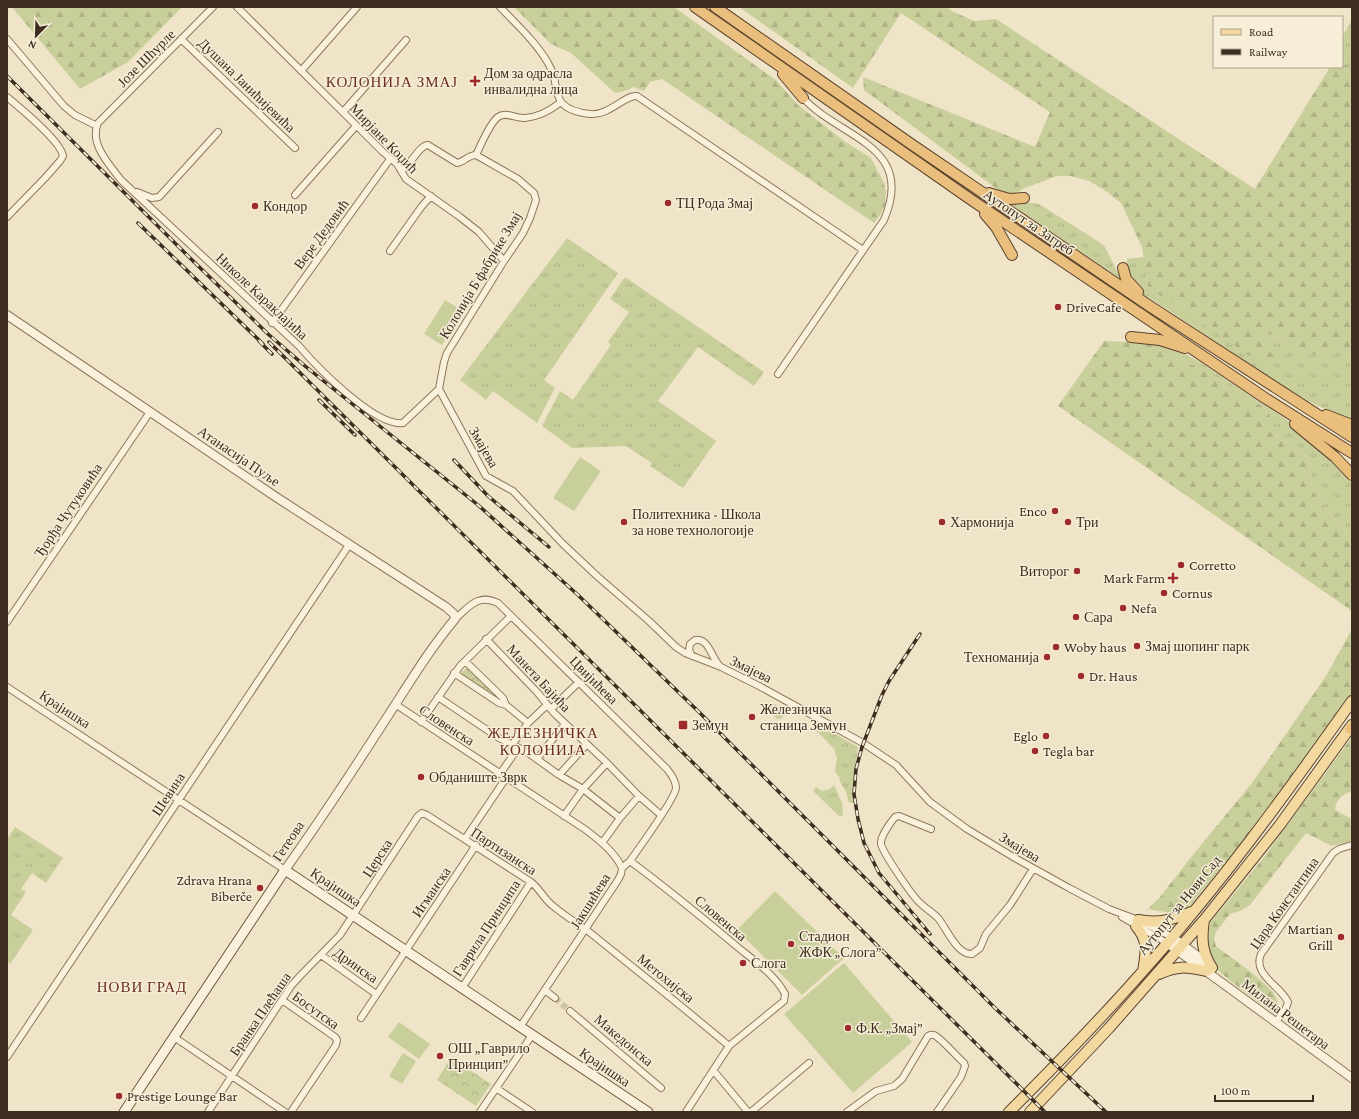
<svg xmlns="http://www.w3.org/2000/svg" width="1359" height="1119" viewBox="0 0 1359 1119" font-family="'Crimson Pro',serif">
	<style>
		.grass { fill: url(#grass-tufts) }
		.forest { fill: url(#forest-firs) }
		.park { fill: url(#park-crowns) }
		.pitch { fill: #c9cf9b }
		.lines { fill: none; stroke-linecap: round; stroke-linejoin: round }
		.minor-tunnel { stroke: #ccc0a6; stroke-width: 6; stroke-dasharray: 6 3; stroke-linecap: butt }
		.minor-casing { stroke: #8d765c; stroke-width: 8 }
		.tertiary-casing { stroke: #8d765c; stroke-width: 10 }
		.secondary-casing { stroke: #6f573f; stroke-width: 11 }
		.primary-casing { stroke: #5b4430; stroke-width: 12 }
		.trunk-casing { stroke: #5b4430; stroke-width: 12 }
		.minor { stroke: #faf1dc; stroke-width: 6 }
		.tertiary { stroke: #faf1dc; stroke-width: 8 }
		.secondary { stroke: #faf1dc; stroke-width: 9 }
		.primary { stroke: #f3d9a0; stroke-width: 10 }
		.trunk { stroke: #eabe7c; stroke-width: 10 }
		.rail-casing { stroke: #3d2e20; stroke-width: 3.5 }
		.rail { stroke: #f7eed8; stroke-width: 2; stroke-dasharray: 6; stroke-linecap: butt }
		.poi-dot { fill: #9e2a2b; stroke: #f7eed8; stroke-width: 1.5 }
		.labels { text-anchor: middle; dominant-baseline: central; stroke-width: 3; stroke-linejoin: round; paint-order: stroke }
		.street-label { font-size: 14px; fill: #3d2e20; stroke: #f7eed8 }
		.poi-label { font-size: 14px; fill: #3d2e20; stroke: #f7eed8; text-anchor: start }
		.neighbourhood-label { font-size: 15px; letter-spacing: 1px; fill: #6b2e1e; stroke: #f7eed8 }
	</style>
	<defs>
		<pattern id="grass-tufts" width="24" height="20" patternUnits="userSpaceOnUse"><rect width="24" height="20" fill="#c9cf9b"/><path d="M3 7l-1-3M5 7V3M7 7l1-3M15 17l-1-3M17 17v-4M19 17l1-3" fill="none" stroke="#aeb285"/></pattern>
		<pattern id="forest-firs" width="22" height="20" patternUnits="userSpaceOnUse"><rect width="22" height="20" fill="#c9cf9b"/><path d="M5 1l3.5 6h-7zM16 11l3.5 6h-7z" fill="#aeb285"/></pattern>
		<pattern id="park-crowns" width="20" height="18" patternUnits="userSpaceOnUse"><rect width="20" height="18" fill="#c9cf9b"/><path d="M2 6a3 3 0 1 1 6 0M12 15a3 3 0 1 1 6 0" fill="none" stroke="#aeb285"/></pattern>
	</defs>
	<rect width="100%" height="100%" fill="#f0e4c8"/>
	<path class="grass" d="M1352,20V68L1342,62V37Z
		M1009,203H1033L1039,204L1099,242L1105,247L1121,279Z
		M567,238L618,273L544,380L555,388L537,423L493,391L486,400L460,380Z
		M1144,257L1148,287L1264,338L1270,334L1291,346H1333L1352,358V422L1310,402L1292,392L1136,289L1127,270V259Z
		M625,277L764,372L754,386L698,347L658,401L716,441L683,488L650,466L652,463L626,446L572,448L542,426L560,391L573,400L611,345L608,342L629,312L610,299Z
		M1166,346L1189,356L1203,364L1296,426L1352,479V540L1334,519L1311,489L1310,459L1270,430V415L1262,406L1166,349Z
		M768,702L787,709L788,711L780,719H777L765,707V705Z
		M813,721L858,747L853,790L854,803H849L846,792L839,780L840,778L835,772L837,758L834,749L810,724Z
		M834,785L842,803L843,816H839L813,791L816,787L822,791L830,789Z
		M15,827L63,858L46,883L32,873L21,889L26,892L11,915L33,930L10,964L7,962V839Z"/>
	<path class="forest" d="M12,7H182L128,62L80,89Z
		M514,7H674L776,80L798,105L844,141L871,158L883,181L886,191L885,205L880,215L874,223L662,79L650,82L644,91L633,87L628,90L615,93L571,53L551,44Z
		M739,7H946L954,12L974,21L996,19L1255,189L1330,67H1342V62L1352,68V358L1333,346L1318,355L1291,346L1270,334L1264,338L1277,351L1273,359L1262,361L1256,360L1148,287L1142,247L1121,203L1106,191L1089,181L1071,176H1057L1025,188L1013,195H1005L864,90L863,77L1035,147L1050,112L901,13L853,88Z
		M1104,341L1152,343L1166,346V349L1262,406L1270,415V430L1310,459L1311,489L1334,519L1352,540V612L1349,609L1058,406Z
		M1352,629V692L1298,769L1238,847L1193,902L1184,911L1171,913L1148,909L1160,897L1192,856L1252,783L1326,676Z
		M1352,737V791C1342,795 1336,799 1335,810L1352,819V841L1332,846L1306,833L1250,905L1240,911L1230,914L1216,932L1214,939L1216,946C1230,957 1268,982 1275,996C1279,1002 1279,1008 1275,1014C1260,1002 1218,975 1210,960C1204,948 1208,935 1210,923L1261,861Z"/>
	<path class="park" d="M468,667L500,699L499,700L461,675L462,672Z
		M451,1058L491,1084L476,1106L437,1080Z"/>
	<path class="pitch" d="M445,300L463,311L442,345L424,334Z
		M580,457L601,471L574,511L553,498Z
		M775,891L844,958L802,995L737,930Z
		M844,963L912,1042L853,1093L784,1014Z
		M399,1022L430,1044L419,1059L388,1037Z
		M403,1053L416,1061L402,1084L389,1076Z"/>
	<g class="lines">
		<path class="minor-tunnel" d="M555,998L570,1011"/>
		<defs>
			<path id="minor" d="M213,7L98,123C89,144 109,164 121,180L299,346C316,366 375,427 403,423L439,389
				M237,7L383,152L397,164L406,179L460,217L479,232L504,261
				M500,7C517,25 536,42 548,63C550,67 553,72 554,77C556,85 556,96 562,103C568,110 581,113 590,114C609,116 626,94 637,96L863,250
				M7,39L64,106L75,115L97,126
				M181,39L295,148
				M301,71L357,7
				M7,97C20,108 61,141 63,156L60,161L45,178L7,217
				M343,112L406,40
				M476,155C481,145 489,124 498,117C506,111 516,119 525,118C538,117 551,110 561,102
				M401,171C411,165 419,145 428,145L457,163C464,162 468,155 476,155L518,179L534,193L536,200L530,218L523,233L504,261L447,353L444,362L439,389
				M137,192L152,198L159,197L218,132
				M295,195L356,126
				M390,251L422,206L431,196
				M272,323L390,159
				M778,374L884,220C916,145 841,139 803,98
				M439,389L486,476L513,491L563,544L597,576L649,621L676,647L685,653L721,667L759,686L863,743L896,765L930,802L967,829L1015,858L1069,888L1109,909L1138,920L1172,937
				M455,619C469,607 478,593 498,603L667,769C671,774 676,781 676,788C675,799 639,848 630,861L622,868L621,874L618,880L520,1027
				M7,622L150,412
				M486,639L537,692L554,713L607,763L639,796L661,815
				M692,656L689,650L690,644L695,640C709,638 711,657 719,665
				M465,661L503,698L506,705L528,723
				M454,673L499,703L506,705
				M7,687L285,870
				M438,697L499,738L527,752L559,775L583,789L620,818
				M395,704L586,830C599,840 615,852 622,868
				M551,709L579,682
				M421,722L460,666L511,616
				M512,745L528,723L547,705
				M537,759L565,724
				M500,774L518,748
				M559,775L587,744
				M564,816L583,789L607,763
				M931,829L899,816L895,817C891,822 880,837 881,844C883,853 911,894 919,902C925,908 932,912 938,918C947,929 957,955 972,954L980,948L986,934L1010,905L1033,869
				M465,839L506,778
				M602,843L620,818L639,796
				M630,861C668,889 704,919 740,949C756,962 776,976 785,994L784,1001L729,1046L686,1112
				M1122,917L1167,943
				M321,955L376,994
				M462,988L531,882
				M545,990L555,998
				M282,1000L335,1037L337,1040L336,1045L291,1112
				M570,1011L661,1088
				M361,1018L476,845
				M1276,1022L1286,1008L1288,1002C1281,986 1252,975 1261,954L1333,853L1339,849L1352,845
				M174,1037L285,1112
				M7,1057L349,545
				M713,1070L748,1112
				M496,1088L532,1112
				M208,1112L291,986L300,976L340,935L418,816L422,813L427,815L531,882C540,889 544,899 553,906C564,915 576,923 588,931C635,969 683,1007 729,1046
				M480,1112L532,1035
				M751,1112L809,1063
				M847,1112L876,1091L894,1086L902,1079L928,1036C930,1035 931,1034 934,1035C941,1038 957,1057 964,1063L965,1066L961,1077L937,1112"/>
			<path id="tertiary" d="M7,315L276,497L446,607L454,614L455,619C428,651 407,687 384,722C352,772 319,822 285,870
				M1172,937L1210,965
				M1167,943L1225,985L1352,1078"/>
			<path id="secondary" d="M124,1112L285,870L648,1112"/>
			<path id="primary" d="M1138,920C1159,924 1172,920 1191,912
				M1204,920C1201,939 1202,952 1212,968
				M1136,926C1149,941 1146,953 1143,971
				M1159,974C1178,965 1187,967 1207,971
				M1009,1112C1055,1066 1100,1020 1143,971C1219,886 1286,794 1352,701
				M1030,1112L1109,1028L1204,920L1279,826L1352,725"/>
			<path id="trunk" d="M695,7L973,201L1265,398L1352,453
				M715,7L914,146L1151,307L1352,437
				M783,74L803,98
				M989,193L1009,199L1024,198
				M985,214L996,227L1012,255
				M1123,268L1126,279L1138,292
				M1131,337L1160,340L1185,348
				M1326,415L1352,425
				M1295,424L1335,457L1352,475
				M1350,729L1352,727"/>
		</defs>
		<use href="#minor" class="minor-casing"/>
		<use href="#tertiary" class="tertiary-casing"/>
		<use href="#secondary" class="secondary-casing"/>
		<use href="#primary" class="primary-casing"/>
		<use href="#trunk" class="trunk-casing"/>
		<use href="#minor" class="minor"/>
		<use href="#tertiary" class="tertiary"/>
		<use href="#secondary" class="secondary"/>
		<use href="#primary" class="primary"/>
		<use href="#trunk" class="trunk"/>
		<defs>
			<path id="rail" d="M7,76L189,257L268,334L305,366L478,505L578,595L700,713L995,1008L1106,1112
				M138,223L263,344
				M259,341L272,354
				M269,342L1045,1112
				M319,400L355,435
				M454,460L488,496L549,547
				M920,634L889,681L882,695L862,747L856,769L854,794L858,819L864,843L879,873L930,934"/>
		</defs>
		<use href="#rail" class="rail-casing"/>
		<use href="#rail" class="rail"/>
	</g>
	<g class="poi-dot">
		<path d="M473 75h4v4h4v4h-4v4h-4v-4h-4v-4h4z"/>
		<circle cx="668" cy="203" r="4"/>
		<circle cx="255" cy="206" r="4"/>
		<circle cx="1058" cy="307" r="4"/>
		<circle cx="1055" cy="511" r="4"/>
		<circle cx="624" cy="522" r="4"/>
		<circle cx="942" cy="522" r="4"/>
		<circle cx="1068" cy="522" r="4"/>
		<circle cx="1181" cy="565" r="4"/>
		<circle cx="1077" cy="571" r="4"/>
		<path d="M1171 572h4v4h4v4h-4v4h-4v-4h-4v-4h4z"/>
		<circle cx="1164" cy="593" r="4"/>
		<circle cx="1123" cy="608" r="4"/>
		<circle cx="1076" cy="617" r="4"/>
		<circle cx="1137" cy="646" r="4"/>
		<circle cx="1056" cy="647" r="4"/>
		<circle cx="1047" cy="657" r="4"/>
		<circle cx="1081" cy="676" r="4"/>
		<circle cx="752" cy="717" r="4"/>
		<rect x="678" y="720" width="10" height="10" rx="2"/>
		<circle cx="1046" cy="736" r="4"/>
		<circle cx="1035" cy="751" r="4"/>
		<circle cx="421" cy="777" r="4"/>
		<circle cx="260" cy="888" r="4"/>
		<circle cx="1341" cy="937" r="4"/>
		<circle cx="791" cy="944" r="4"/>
		<circle cx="743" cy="963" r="4"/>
		<circle cx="848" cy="1028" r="4"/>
		<circle cx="440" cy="1056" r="4"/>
		<circle cx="119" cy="1096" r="4"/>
	</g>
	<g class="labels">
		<g class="street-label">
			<text transform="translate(146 58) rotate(-45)">Јозе Шћурле</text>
			<text transform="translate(247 85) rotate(44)">Душана Јанићијевића</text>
			<text transform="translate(384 138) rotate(46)">Мирјане Коџић</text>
			<text transform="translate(1029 222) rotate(34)">Аутопут за Загреб</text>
			<text transform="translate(321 234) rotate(-54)">Вере Дедовић</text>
			<text transform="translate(480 275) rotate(-59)">Колонија Б фабрике Змај</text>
			<text transform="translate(262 296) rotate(43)">Николе Караклајића</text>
			<text transform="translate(484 447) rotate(60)">Змајева</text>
			<text transform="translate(239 456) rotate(34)">Атанасија Пуље</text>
			<text transform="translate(68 510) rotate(-56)">Ђорђа Чутуковића</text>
			<text transform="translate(751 669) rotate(26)">Змајева</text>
			<text transform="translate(539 678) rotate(47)">Манета Бајића</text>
			<text transform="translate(594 680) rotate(45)">Цвијићева</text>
			<text transform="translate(65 709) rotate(33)">Крајишка</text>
			<text transform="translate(447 725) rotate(33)">Словенска</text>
			<text transform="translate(168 794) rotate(-57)">Шевина</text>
			<text transform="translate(288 841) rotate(-56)">Гетеова</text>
			<text transform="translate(1020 847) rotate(31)">Змајева</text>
			<text transform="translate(504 851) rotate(33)">Партизанска</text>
			<text transform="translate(377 858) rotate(-57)">Церска</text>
			<text transform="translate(336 887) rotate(34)">Крајишка</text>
			<text transform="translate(431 892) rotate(-56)">Игманска</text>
			<text transform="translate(590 901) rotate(-58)">Јакшићева</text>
			<text transform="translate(1284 903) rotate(-55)">Цара Константина</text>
			<text transform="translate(1179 905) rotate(-51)">Аутопут за Нови Сад</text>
			<text transform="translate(721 918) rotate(40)">Словенска</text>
			<text transform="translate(486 928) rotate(-57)">Гаврила Принципа</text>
			<text transform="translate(356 965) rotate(35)">Дринска</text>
			<text transform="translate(666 978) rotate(39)">Метохијска</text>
			<text transform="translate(316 1010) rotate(36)">Босутска</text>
			<text transform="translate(260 1014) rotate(-56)">Бранка Плећаша</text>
			<text transform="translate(1286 1014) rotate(37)">Милана Решетара</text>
			<text transform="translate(624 1040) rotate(40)">Македонска</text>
			<text transform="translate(605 1067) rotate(34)">Крајишка</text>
		</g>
		<g class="poi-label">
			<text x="484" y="73">Дом за одрасла<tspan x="484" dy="16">инвалидна лица</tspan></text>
			<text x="676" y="203">ТЦ Рода Змај</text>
			<text x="263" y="206">Кондор</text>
			<text x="1066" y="307">DriveCafe</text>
			<text x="1047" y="511" text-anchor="end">Enco</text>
			<text x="632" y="514">Политехника - Школа<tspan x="632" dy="16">за нове технологоије</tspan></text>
			<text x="950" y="522">Хармонија</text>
			<text x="1076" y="522">Три</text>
			<text x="1189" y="565">Corretto</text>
			<text x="1069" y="571" text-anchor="end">Виторог</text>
			<text x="1165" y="578" text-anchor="end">Mark Farm</text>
			<text x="1172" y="593">Cornus</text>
			<text x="1131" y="608">Nefa</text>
			<text x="1084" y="617">Сара</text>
			<text x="1145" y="646">Змај шопинг парк</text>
			<text x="1064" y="647">Woby haus</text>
			<text x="1039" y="657" text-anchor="end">Техноманија</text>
			<text x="1089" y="676">Dr. Haus</text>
			<text x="760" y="709">Железничка<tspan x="760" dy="16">станица Земун</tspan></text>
			<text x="692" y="725">Земун</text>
			<text x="1038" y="736" text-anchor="end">Eglo</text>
			<text x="1043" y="751">Tegla bar</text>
			<text x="429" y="777">Обданиште Зврк</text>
			<text x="252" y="880" text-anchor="end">Zdrava Hrana<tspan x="252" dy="16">Biberče</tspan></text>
			<text x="1333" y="929" text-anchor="end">Martian<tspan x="1333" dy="16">Grill</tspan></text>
			<text x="799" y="936">Стадион<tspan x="799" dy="16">ЖФК „Слога”</tspan></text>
			<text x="751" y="963">Слога</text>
			<text x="856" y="1028">Ф.К. „Змај”</text>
			<text x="448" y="1048">ОШ „Гаврило<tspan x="448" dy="16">Принцип”</tspan></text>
			<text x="127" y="1096">Prestige Lounge Bar</text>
		</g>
		<g class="neighbourhood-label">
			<text x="392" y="82">КОЛОНИЈА ЗМАЈ</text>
			<text x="543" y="733">ЖЕЛЕЗНИЧКА<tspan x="543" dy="17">КОЛОНИЈА</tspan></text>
			<text x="142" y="987">НОВИ ГРАД</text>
		</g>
	</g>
	<rect width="1359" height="1119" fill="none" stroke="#3d2e20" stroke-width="16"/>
	<rect x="1213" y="16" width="130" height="52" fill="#f7eed8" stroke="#ada18e"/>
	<rect x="1221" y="29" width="20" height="6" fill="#f3d9a0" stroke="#ada18e"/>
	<text x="1249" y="36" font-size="12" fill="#3d2e20">Road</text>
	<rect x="1221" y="49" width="20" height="6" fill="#3d2e20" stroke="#ada18e"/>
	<text x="1249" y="56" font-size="12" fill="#3d2e20">Railway</text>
	<g transform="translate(36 36) rotate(203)" stroke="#f7eed8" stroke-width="3" paint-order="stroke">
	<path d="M0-3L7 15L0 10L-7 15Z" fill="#3d2e20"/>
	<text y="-6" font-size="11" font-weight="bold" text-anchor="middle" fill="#3d2e20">N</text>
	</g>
	<path d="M1215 1095v6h98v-6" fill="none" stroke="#3d2e20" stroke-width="2"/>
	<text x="1221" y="1095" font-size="12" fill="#3d2e20" stroke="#f7eed8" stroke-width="3" paint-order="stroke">100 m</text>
</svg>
